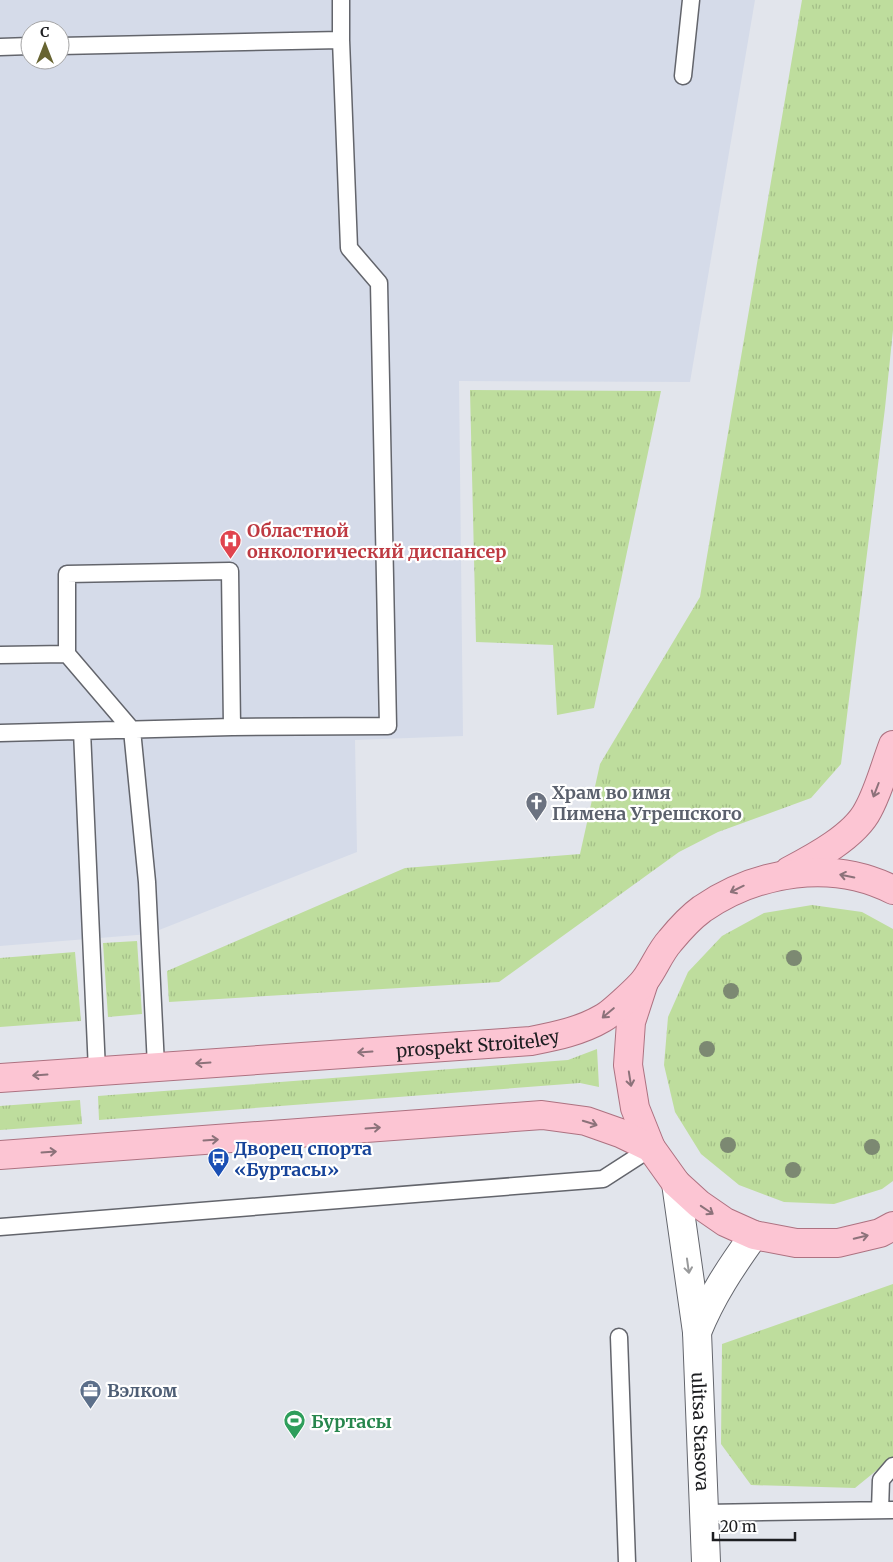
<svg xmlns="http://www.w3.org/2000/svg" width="893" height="1562" viewBox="0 0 893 1562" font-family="Merriweather,serif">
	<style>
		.built { fill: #d5dbe9; fill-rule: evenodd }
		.grass { fill: url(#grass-tufts) }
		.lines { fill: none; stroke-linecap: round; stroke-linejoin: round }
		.service-casing { stroke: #63656c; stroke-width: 19 }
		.minor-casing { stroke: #63656c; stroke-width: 30 }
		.primary-casing { stroke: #ad7281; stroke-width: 30 }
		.service { stroke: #fff; stroke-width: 16 }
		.minor { stroke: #fff; stroke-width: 28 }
		.primary { stroke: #fcc5d3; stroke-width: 28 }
		.tree { fill: #7c8972 }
		.oneway { stroke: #8c727a }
		.oneway2 { stroke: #999a9b }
		.labels { text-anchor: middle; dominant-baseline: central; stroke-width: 4.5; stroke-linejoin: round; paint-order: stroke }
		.health-label { font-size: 18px; font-weight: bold; fill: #be3a42; stroke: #fff; text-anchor: start }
		.worship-label { font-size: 18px; font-weight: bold; fill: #5b616d; stroke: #fff; text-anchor: start }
		.street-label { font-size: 18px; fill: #1d1e21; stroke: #fff }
		.transit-label { font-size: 18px; font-weight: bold; fill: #164399; stroke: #fff; text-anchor: start }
		.service-label { font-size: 18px; font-weight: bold; fill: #4e5e75; stroke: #fff; text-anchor: start }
		.leisure-label { font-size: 18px; font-weight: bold; fill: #27864d; stroke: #fff; text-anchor: start }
	</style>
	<defs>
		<pattern id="grass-tufts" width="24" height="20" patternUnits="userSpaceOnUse" patternTransform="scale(1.25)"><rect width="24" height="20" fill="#bedd9d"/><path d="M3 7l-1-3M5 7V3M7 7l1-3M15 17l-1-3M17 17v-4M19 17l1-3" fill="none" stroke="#a3bd87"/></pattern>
	</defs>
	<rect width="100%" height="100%" fill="#e2e5ec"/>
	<path class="built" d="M0,0H755L690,382L459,381L463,736L355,740L357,852L149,934L0,946ZM30,30H60V60H30Z"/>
	<path class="grass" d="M802,0H893V330L885,408L841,764L811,798L718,832L679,852L499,982L169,1002L167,971L405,868L580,854L600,764L700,597Z
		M470,390L661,391L594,708L557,715L553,645L476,642Z
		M812,905L862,912L893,929V1181L882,1189L834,1204L784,1202L739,1185L701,1154L675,1112L664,1065L668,1017L688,972L722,936L764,913Z
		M137,941L142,1014L108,1017L103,943Z
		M75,952L81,1021L0,1027V958Z
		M597,1049L599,1087L580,1083L99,1120L98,1096L568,1060Z
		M80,1100L82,1124L0,1130V1106Z
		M893,1284V1457L855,1488L751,1485L721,1444L722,1344Z"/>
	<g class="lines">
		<defs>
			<path id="service" d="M341,0V40
				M0,47L30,46
				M683,76L691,0
				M67,654V574L230,571L232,727
				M0,655L67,654L132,730L147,882L156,1066
				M82,731L97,1071
				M0,733L232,727L388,726L379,283L349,248L341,40L60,46
				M0,1227L603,1179L651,1148
				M619,1337L627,1562
				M880,1510L881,1480L893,1466
				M705,1513L893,1510"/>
			<g id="minor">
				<path id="s1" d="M676,1183L697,1332L706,1562"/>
				<path d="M697,1332C712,1295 731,1267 754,1235"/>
			</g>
			<g id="primary">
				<path d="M789,871C814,858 855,836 868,810C879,790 885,766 893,745"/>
				<path d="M644,982L631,1022L628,1065L635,1108L651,1148"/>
				<path id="s2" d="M0,1078L531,1041C556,1036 581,1031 603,1018C611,1014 640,987 645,980C654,968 660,952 670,941C679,930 691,917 702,909C757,871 832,859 893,890"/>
				<path d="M0,1155L542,1115L586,1121L620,1133L651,1148L676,1183L699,1204L725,1222L754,1235L796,1243H838L880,1233L893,1226"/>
			</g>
		</defs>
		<use href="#service" class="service-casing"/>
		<use href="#minor" class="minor-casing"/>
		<use href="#primary" class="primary-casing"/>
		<use href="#service" class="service"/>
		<use href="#minor" class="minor"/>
		<use href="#primary" class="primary"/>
	</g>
	<g class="tree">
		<circle cx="794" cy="958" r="8"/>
		<circle cx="731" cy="991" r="8"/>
		<circle cx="707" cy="1049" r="8"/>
		<circle cx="728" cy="1145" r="8"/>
		<circle cx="872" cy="1147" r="8"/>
		<circle cx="793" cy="1170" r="8"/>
	</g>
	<defs><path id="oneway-shaft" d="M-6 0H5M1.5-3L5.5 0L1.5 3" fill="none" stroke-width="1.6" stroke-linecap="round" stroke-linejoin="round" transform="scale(1.25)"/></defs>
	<g class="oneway">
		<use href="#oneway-shaft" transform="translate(876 790) rotate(111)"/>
		<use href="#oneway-shaft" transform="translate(847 876) rotate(-168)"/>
		<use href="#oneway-shaft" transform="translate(737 889) rotate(154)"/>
		<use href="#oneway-shaft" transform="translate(608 1013) rotate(140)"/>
		<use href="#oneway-shaft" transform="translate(365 1052) rotate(176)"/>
		<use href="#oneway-shaft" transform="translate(203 1063) rotate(176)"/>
		<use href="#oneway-shaft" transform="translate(40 1075) rotate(176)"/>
		<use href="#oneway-shaft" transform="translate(630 1079) rotate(81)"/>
		<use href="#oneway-shaft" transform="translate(590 1123) rotate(17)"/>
		<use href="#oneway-shaft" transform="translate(373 1128) rotate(-4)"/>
		<use href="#oneway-shaft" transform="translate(211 1140) rotate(-4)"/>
		<use href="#oneway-shaft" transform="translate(49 1152) rotate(-4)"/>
		<use href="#oneway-shaft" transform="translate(707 1210) rotate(34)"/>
		<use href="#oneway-shaft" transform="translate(861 1237) rotate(-14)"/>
	</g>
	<use class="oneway2" href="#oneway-shaft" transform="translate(688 1266) rotate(82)"/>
	<defs>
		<symbol id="hospital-pin" viewBox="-11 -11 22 30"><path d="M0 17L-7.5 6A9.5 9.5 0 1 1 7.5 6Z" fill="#e0444e" stroke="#fff"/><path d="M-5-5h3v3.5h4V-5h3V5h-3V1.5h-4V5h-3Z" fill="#fff"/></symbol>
		<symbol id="church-pin" viewBox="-11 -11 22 30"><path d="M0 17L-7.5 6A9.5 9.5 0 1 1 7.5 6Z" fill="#6b7280" stroke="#fff"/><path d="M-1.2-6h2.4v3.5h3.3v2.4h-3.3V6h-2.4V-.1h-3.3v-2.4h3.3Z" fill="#fff"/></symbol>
		<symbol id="bus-pin" viewBox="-11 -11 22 30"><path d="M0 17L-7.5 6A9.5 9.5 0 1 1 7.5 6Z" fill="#1a4fb4" stroke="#fff"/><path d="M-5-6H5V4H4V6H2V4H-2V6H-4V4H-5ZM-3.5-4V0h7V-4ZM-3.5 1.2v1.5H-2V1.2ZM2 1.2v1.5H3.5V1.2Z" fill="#fff"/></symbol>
		<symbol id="office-pin" viewBox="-11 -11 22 30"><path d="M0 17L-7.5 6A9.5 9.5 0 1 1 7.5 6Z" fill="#5c6f8a" stroke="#fff"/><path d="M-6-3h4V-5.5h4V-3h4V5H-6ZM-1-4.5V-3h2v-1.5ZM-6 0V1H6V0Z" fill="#fff"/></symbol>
		<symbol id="stadium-pin" viewBox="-11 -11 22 30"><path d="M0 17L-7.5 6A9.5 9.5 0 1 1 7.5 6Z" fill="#2e9e5b" stroke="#fff"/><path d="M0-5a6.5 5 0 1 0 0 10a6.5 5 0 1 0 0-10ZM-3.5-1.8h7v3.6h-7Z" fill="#fff"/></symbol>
	</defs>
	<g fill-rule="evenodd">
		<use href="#hospital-pin" x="218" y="528" width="25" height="34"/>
		<use href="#church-pin" x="524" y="790" width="25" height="34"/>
		<use href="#bus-pin" x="206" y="1146" width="25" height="34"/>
		<use href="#office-pin" x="78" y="1378" width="25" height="34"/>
		<use href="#stadium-pin" x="282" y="1408" width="25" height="34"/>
	</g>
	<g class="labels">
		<g class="health-label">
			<text x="247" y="530">Областной<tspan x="247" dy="21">онкологический диспансер</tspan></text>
		</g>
		<g class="worship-label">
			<text x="552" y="792">Храм во имя<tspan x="552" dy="21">Пимена Угрешского</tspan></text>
		</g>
		<g class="street-label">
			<text stroke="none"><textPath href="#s2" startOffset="479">prospekt Stroiteley</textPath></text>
			<text stroke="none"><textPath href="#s1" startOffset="250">ulitsa Stasova</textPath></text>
		</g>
		<g class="transit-label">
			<text x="234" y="1148">Дворец спорта<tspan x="234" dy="21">«Буртасы»</tspan></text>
		</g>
		<g class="service-label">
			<text x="107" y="1390">Вэлком</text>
		</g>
		<g class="leisure-label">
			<text x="311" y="1421">Буртасы</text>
		</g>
	</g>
	<g transform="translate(45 45)"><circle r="24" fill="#ffffff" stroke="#a5a5a6"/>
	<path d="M0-4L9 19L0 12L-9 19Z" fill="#676431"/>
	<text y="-8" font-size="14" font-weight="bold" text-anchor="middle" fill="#1d1e21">С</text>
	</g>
	<path d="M713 1532v8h82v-8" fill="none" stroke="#1d1e21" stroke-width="2.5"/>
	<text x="720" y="1532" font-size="15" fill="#1d1e21" stroke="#ffffff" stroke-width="4" paint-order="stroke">20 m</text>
</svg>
